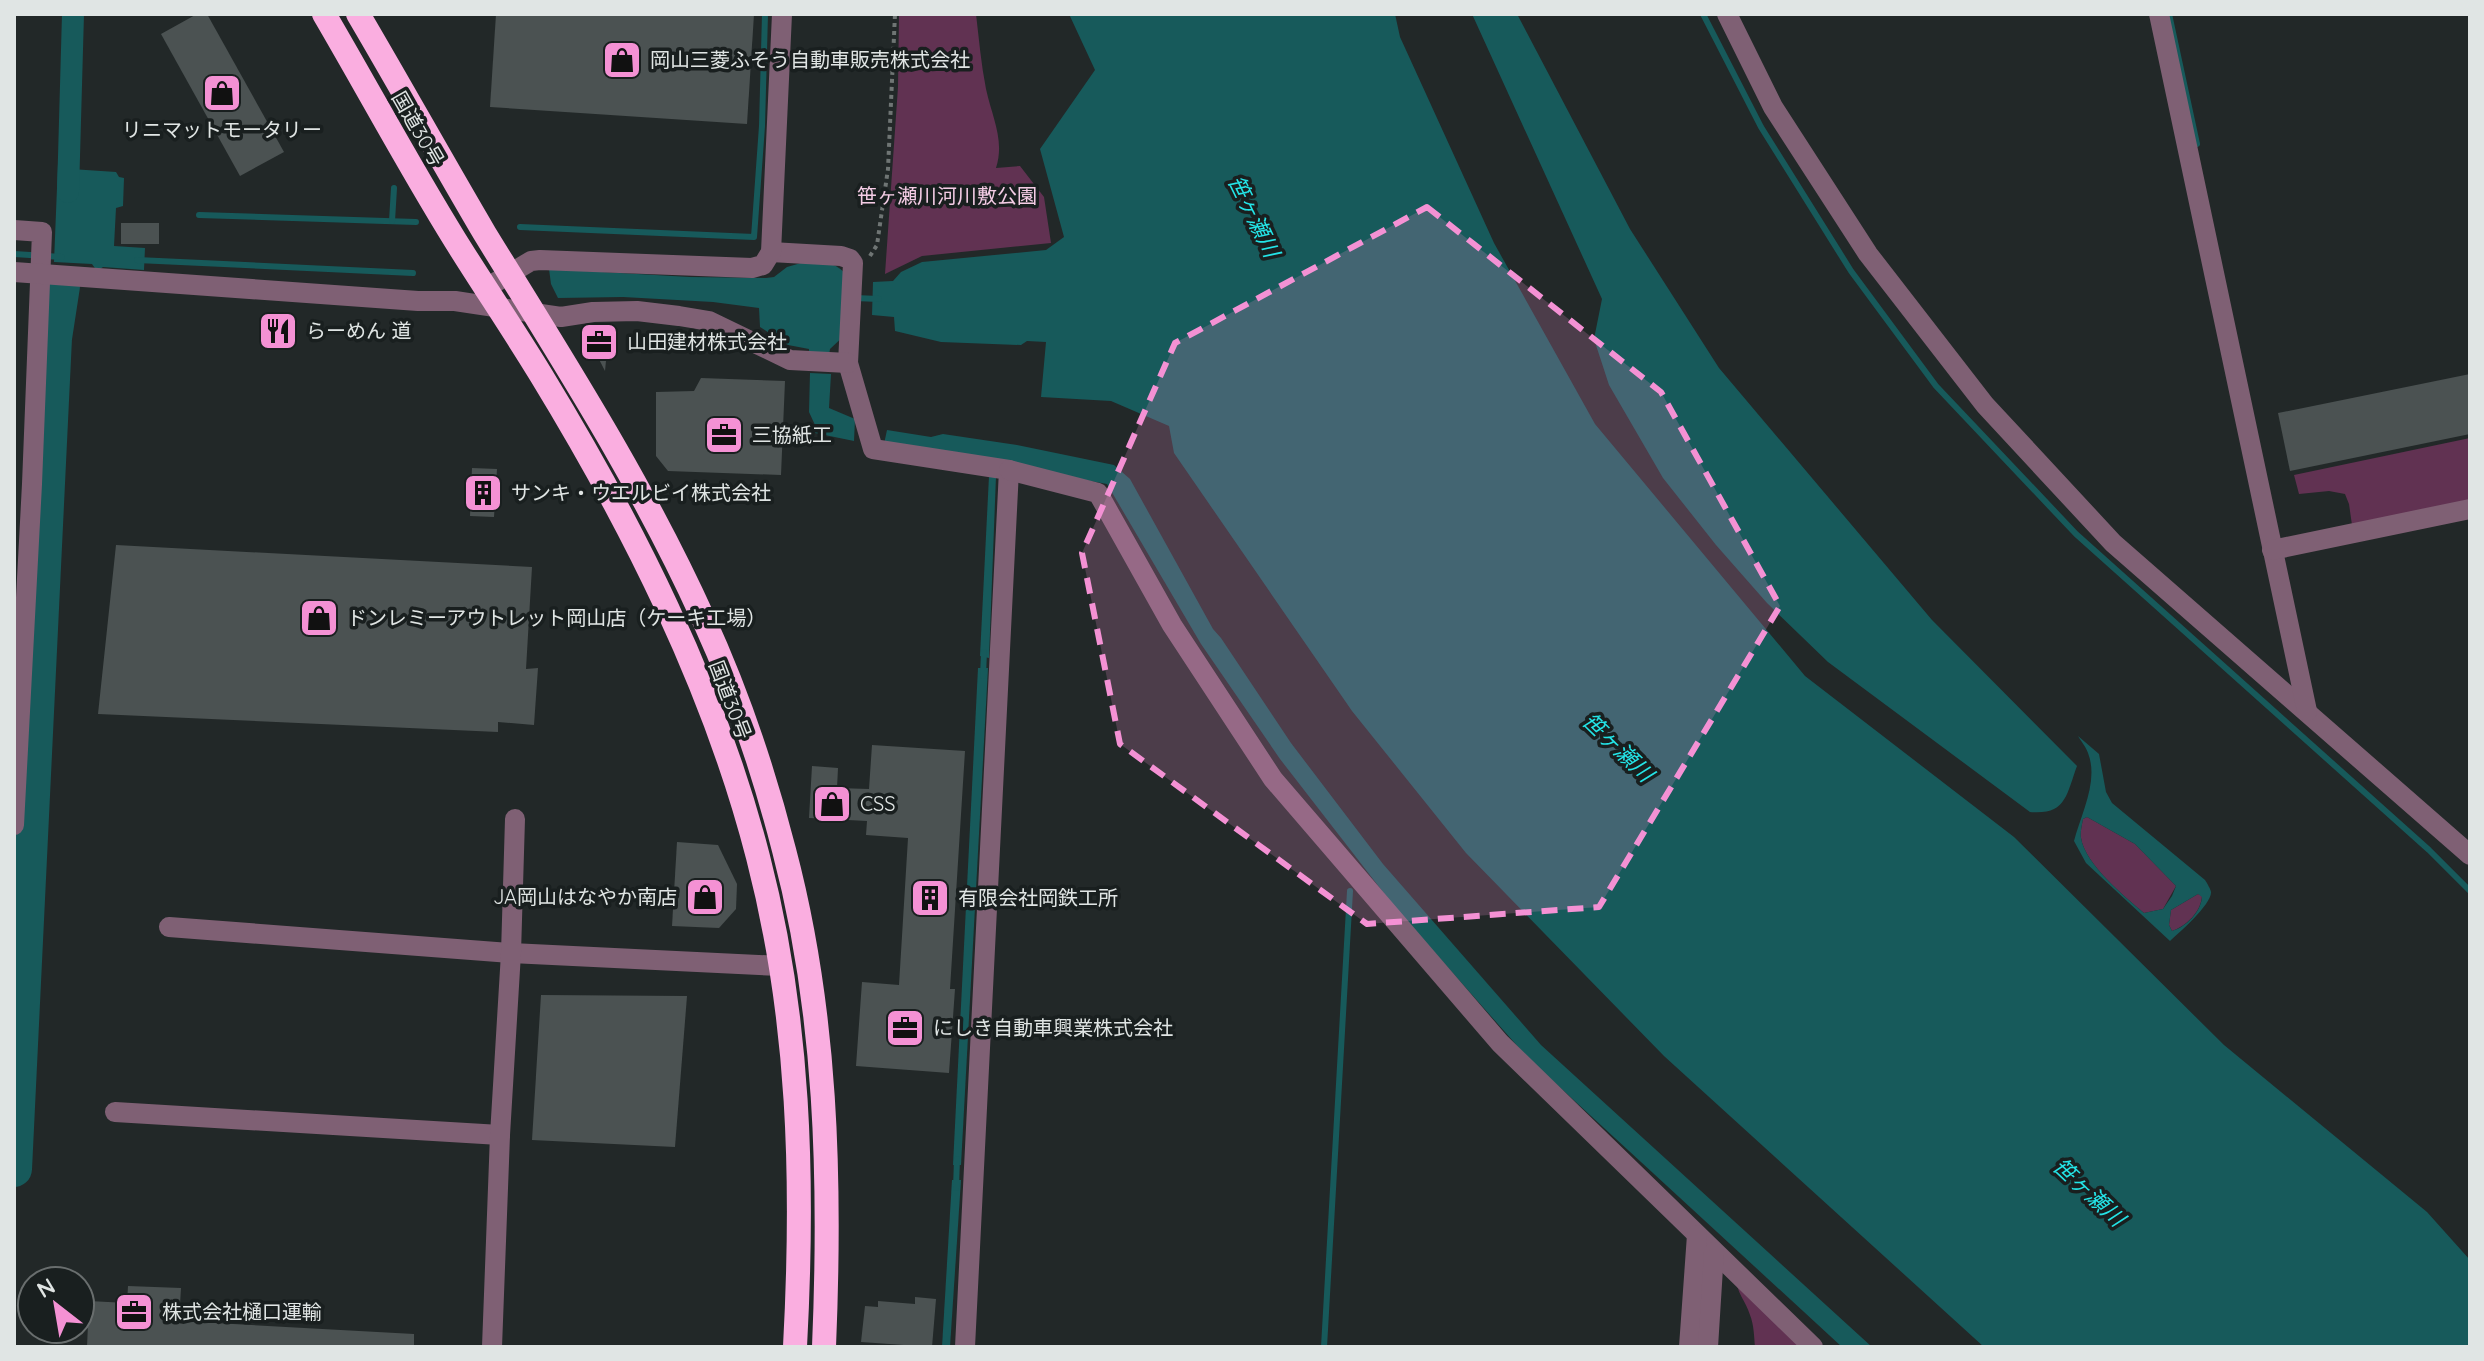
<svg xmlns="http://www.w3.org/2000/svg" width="2484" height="1361" viewBox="0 0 2484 1361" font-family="Quicksand,'Noto Sans JP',sans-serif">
<rect width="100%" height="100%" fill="#222828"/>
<!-- green -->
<g fill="#613252">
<path d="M899 14H976C979 39 981 64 986 89 992 117 1005 140 996 168L1020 166 1044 197 1051 243 922 256 885 274 898 87Z"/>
<polygon points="2470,438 2470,501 2352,525 2349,504 2345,494 2329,491 2299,494 2294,475"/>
<path d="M2087 817 2135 844 2176 886 2163 909 2144 913C2125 897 2085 864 2081 838 2080 833 2082 824 2083 819Z"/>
<path d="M2198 894 2202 896C2201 912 2186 926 2172 931L2169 925 2171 910Z"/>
<path d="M1736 1279 1806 1347H1755C1754 1336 1754 1325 1750 1315 1746 1302 1736 1291 1736 1279Z"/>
</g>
<!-- water -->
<g fill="#175a5b" fill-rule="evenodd">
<polygon points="1069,14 1395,14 1400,37 1494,243 1595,424 1805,676 2014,837 2224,1045 2427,1212 2470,1260 2470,1347 1984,1347 1664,1056 1466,853 1352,711 1174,453 1169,426 1111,401 1041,397 1046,342 1027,341 1021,345 941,342 895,331 894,317 872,315 873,282 893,281 901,272 922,262 1046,250 1064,237 1040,149 1095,70"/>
<path d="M1472 14H1517L1630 229 1719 368 1932 620 2077 766C2066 796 2066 815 2030 812L1828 662 1767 603 1716 545 1663 478 1609 385 1594 339 1602 299Z"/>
<polygon points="71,162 71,169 116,172 119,177 124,178 123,206 116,208 114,246 145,248 144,270 103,267 97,271 92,264 54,262 58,163"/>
<path d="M808 261C828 263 837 262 850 279L847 333 830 349 829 355H809V349L788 345 760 327 759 308 713 302 623 297 558 298 551 284 549 269 690 277 766 278 774 277 787 267Z"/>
<polygon points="810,373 831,374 829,408 855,419 854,441 815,433 815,425 809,412"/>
<polygon points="887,430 931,437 943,434 1017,445 1114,465 1130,479 1213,629 1221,638 1291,743 1383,864 1541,1045 1872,1347 1842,1347 1528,1058 1397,910 1280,759 1201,644 1107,484 884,444"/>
<polygon points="989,476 996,476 989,658 980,656"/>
<polygon points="978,668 988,668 961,1165 953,1165"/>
<path d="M2078 736 2099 754 2106 792 2112 803 2205 880C2207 883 2211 890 2211 892 2212 904 2179 933 2170 941L2086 863 2074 841C2081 814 2099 781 2088 753 2086 747 2081 741 2078 736ZM2087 817 2135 844 2176 886 2172 896 2163 909 2144 913C2125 897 2085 864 2081 838 2080 833 2082 824 2083 819ZM2198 894 2202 897C2201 912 2186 927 2172 931L2169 925 2171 910Z"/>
<polygon points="952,1180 961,1180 950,1347 942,1347"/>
</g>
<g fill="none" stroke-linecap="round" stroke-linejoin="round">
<!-- stream -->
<g stroke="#175a5b" stroke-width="6">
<polyline points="1703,14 1761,127 1851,271 1936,386 2076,534 2429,850 2470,891"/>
<polyline points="2169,14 2197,144"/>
<polyline points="199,215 416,222"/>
<polyline points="392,221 394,188"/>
<polyline points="520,227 754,237 762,126 765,14"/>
<polyline points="14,254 62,257"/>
<polyline points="137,260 413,273"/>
<polyline points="855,298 879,299"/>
<polyline points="58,314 75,292"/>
<polyline points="983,676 984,652"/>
<polyline points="956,1188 957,1159"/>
<polyline points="1324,1347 1350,891"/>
</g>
<!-- canal -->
<polyline stroke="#175a5b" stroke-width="22" points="68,192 73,14"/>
<!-- river -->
<polyline stroke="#175a5b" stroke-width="36" points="14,1169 54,338 62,286"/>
</g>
<!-- building -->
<g fill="#4b5252">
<polygon points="197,14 207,14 284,152 240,176 161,34"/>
<polygon points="496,14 754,14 747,124 490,107"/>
<rect x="121" y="223" width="38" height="21"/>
<polygon points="583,328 609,330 605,371"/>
<polygon points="2470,374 2470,434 2290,471 2278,413"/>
<polygon points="701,378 785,381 781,475 668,471 656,456 656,392 694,391"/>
<polygon points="472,468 497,469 494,517 470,516"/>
<polygon points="116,545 532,567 526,669 538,668 534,725 498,722 498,732 98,714"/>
<polygon points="872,745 965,751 950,989 955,989 949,1073 856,1066 862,982 899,985 908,838 866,835 867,821 809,818 812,766 838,768 837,788 869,789"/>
<polygon points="677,842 718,845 737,884 736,909 719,928 672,926"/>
<polygon points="541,995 687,996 675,1147 532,1140"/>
<polygon points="128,1286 181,1288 179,1321 414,1334 414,1347 87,1347 89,1301 127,1303"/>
<polygon points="915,1297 936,1299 932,1347 861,1342 865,1306 878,1307 878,1301 915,1304"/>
</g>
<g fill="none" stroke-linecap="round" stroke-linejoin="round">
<!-- path -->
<polyline stroke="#6f7574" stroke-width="4" stroke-dasharray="4 4" stroke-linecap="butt" points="870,256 877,245 888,169 895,14"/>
<!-- minor -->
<g stroke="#7f6074" stroke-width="20">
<polyline points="1727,14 1773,107 1868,254 1985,405 2113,543 2470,855"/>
<polyline points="2159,14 2307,711"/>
<polyline points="14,230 42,232 32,484 14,825"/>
<polyline points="771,252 841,256 850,259 853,263 848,363 873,449 1009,470 965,1347"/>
<polyline points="14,272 418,301 455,301 561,317 593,312 637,311 679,316 709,321 790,360 848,363"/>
<polyline points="486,288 531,261 540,260 752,268 763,265 771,252 782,14"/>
<polyline points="1009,470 1098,493 1172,625 1273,779 1500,1043 1813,1347"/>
<polyline points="2272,550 2470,509"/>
<polyline points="169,927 511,953 780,966"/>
<polyline points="115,1112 500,1135"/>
<polyline points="492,1347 500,1135 511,953 515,819"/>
<polyline points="1689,1347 1697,1235"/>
<polyline points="1708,1347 1714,1252"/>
</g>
<!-- highway -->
<g stroke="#faaee0" stroke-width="24">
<path d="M324 14C368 89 409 166 455 240 483 285 513 329 541 375 632 524 714 686 758 857 800 1019 804 1181 795 1347"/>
<path d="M358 14C401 87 442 161 485 234 562 359 642 483 703 618 737 692 764 772 784 850 827 1012 831 1181 824 1347"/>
</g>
</g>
<!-- marked area -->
<path fill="#f491d4" fill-opacity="0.2" stroke="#f491d4" stroke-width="6" stroke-dasharray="16 10" stroke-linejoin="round" d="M1427 207 1661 392 1780 606 1599 907 1367 924 1120 744 1082 553 1175 343Z"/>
<!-- icons -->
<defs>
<g id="shop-square" transform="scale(2)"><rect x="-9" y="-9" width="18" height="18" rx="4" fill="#f491d4" stroke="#191f1f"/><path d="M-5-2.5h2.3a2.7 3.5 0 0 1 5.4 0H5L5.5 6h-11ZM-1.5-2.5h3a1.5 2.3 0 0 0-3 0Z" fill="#111"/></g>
<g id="restaurant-square" transform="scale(2)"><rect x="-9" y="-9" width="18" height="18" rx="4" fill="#f491d4" stroke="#191f1f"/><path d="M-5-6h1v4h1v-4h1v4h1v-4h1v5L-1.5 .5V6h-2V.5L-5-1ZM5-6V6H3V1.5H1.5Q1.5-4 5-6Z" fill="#111"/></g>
<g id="office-square" transform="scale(2)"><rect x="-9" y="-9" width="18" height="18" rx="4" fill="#f491d4" stroke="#191f1f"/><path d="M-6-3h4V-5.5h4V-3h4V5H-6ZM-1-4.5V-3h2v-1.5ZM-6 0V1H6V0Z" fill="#111"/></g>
<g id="building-square" transform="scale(2)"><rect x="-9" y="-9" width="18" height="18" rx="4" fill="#f491d4" stroke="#191f1f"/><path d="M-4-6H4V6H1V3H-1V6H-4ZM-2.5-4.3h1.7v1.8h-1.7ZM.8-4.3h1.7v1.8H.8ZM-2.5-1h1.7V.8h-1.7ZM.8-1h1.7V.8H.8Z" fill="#111"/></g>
</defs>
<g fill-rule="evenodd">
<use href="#shop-square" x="622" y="60"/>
<use href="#shop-square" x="222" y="93"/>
<use href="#restaurant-square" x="278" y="331"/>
<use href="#office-square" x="599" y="342"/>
<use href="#office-square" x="724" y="435"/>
<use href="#building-square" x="483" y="493"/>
<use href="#shop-square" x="319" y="618"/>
<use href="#shop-square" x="832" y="804"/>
<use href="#shop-square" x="705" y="897"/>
<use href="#building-square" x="930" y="898"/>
<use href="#office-square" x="905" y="1028"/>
<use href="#office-square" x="134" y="1312"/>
</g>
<g text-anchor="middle" stroke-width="7" stroke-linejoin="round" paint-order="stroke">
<!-- poi labels -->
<g font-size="20" fill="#e0e5e4" stroke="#191f1f" text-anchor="start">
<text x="650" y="67">岡山三菱ふそう自動車販売株式会社</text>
<text x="222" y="137" text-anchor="middle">リニマットモータリー</text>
<text x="306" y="338">らーめん 道</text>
<text x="627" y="349">山田建材株式会社</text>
<text x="752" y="442">三協紙工</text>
<text x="511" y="500">サンキ・ウエルビイ株式会社</text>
<text x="347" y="625">ドンレミーアウトレット岡山店（ケーキ工場）</text>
<text x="860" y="811">CSS</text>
<text x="677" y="904" text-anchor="end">JA岡山はなやか南店</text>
<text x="958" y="905">有限会社岡鉄工所</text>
<text x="933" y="1035">にしき自動車興業株式会社</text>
<text x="162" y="1319">株式会社樋口運輸</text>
</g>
<!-- street labels -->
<g font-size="20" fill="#e0e5e4" stroke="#191f1f">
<text transform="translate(418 129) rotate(60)" y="7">国道30号</text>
<text transform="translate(730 700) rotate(69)" y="7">国道30号</text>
</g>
<!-- park labels -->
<g font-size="20" fill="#f4cce5" stroke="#191f1f">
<text x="947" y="203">笹ヶ瀬川河川敷公園</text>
</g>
<!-- water labels -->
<g font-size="22" font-style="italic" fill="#24e4e7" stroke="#191f1f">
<text transform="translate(1254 216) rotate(64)" y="8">笹ヶ瀬川</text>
<text transform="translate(1618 747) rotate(44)" y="8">笹ヶ瀬川</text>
<text transform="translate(2089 1192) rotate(43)" y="8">笹ヶ瀬川</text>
</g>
</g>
<!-- border -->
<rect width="2484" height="1361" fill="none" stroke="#e0e5e4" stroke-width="32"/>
<!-- north arrow -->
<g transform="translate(56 1305) rotate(329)"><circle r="38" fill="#191f1f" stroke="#696e6e" stroke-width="2"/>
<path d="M0-6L14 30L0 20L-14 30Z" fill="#f491d4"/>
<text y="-12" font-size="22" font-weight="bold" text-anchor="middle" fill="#e0e5e4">N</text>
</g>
</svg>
